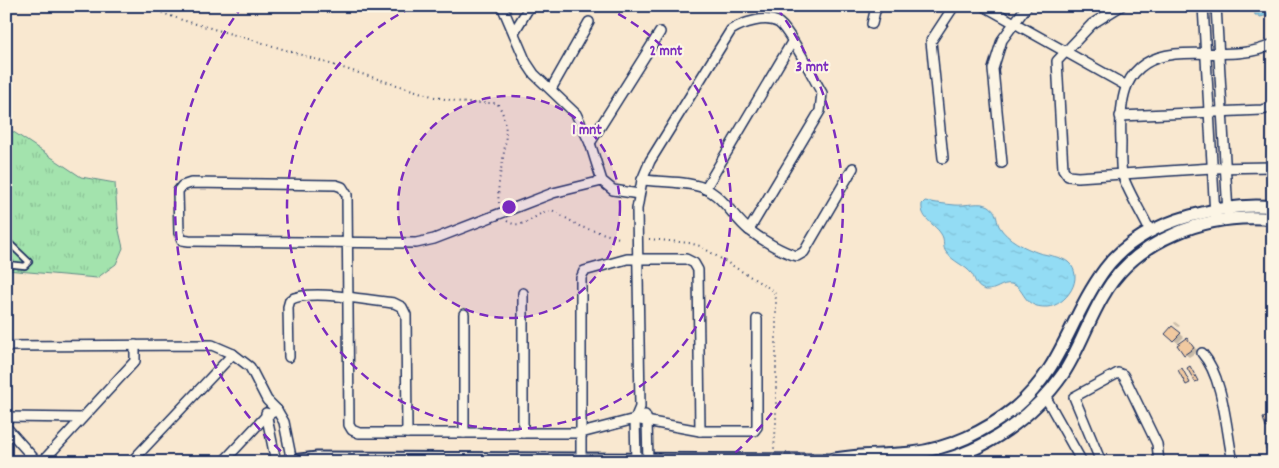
<svg xmlns="http://www.w3.org/2000/svg" width="1279" height="468" viewBox="0 0 1279 468" font-family="Dekko,sans-serif">
<defs>
<pattern id="grass-tufts" width="24" height="20" patternUnits="userSpaceOnUse" patternTransform="scale(1.25)"><rect width="24" height="20" fill="#a3e3ad"/><path d="M3 7l-1-3M5 7V3M7 7l1-3M15 17l-1-3M17 17v-4M19 17l1-3" fill="none" stroke="#8cc397"/></pattern>
<pattern id="water-ripples" width="26" height="14" patternUnits="userSpaceOnUse" patternTransform="scale(1.25)"><rect width="26" height="14" fill="#93dcf4"/><path d="M2 4q2-2 4 0t4 0M15 11q2-2 4 0t4 0" fill="none" stroke="#7ebdd4"/></pattern>
</defs>
<rect width="100%" height="100%" fill="#f9e8d0"/>
<filter id="ink" filterUnits="userSpaceOnUse"><feTurbulence type="fractalNoise" baseFrequency=".02" numOctaves="2"/><feDisplacementMap in="SourceGraphic" scale="10" xChannelSelector="R" yChannelSelector="G"/><feConvolveMatrix kernelMatrix="1 2 1 2 8 2 1 2 1" color-interpolation-filters="sRGB"/></filter>
<g filter="url(#ink)">
<!-- grass -->
<polygon fill="url(#grass-tufts)" stroke="#5f8986" points="6,127 81,177 115,183 118,226 123,248 116,264 97,278 6,270"/>
<!-- water -->
<g fill="url(#water-ripples)" stroke="#6397b8">
<polygon points="1254,6 1273,6 1273,14 1260,17 1259,15 1255,15"/>
<path d="M925 201C935 203 945 204 955 205 966 206 980 201 989 206 997 211 996 219 999 226 1007 240 1025 248 1039 253 1047 255 1062 257 1068 262 1086 277 1066 306 1047 307 1021 308 1026 287 1011 284 1002 282 996 291 986 290 976 288 976 281 972 274 965 265 953 262 946 252 943 248 944 243 943 238 938 224 920 221 922 204Z"/>
</g>
<!-- shadow -->
<g fill="#0003">
<polygon points="1273,321 1273,331 1270,322"/>
<polygon points="1175,322 1180,326 1178,327 1174,323"/>
<polygon points="1172,327 1184,337 1178,343 1174,340"/>
<polygon points="1187,340 1198,351 1189,357 1185,354"/>
</g>
<!-- building -->
<g fill="#f1c9a0" stroke="#1b2f5e">
<polygon points="1172,326 1181,333 1173,341 1165,334"/>
<polygon points="1187,338 1194,348 1184,355 1177,345"/>
<polygon points="1190,366 1198,381 1195,382 1187,368"/>
<polygon points="1182,368 1190,383 1186,385 1178,370"/>
<polygon points="1272,415 1273,426 1266,428 1263,418"/>
<polygon points="1273,443 1273,455 1269,457 1265,446"/>
</g>
<g fill="none" stroke-linecap="round" stroke-linejoin="round">
<!-- service casing -->
<g stroke="#1b2f5e" stroke-width="8">
<polyline id="service" points="6,240 29,262 25,266 6,264"/>
</g>
<!-- minor casing -->
<g stroke="#1b2f5e" stroke-width="12">
<g id="minor">
<polyline points="502,6 526,62 534,74 576,114 590,143 602,181 613,190 639,194"/>
<polyline points="984,6 1125,85"/>
<polyline points="1121,6 1092,24 1057,61 1063,169 1068,176 1078,177 1212,168 1273,167"/>
<polyline points="1203,6 1215,215"/>
<polyline points="1216,6 1228,213"/>
<polyline points="872,24 875,11 879,6"/>
<polyline points="514,32 530,6"/>
<polyline points="551,89 589,22"/>
<polyline points="1120,116 1262,110 1273,107"/>
<polyline points="590,143 660,32"/>
<polyline points="943,158 931,41 954,6"/>
<polyline points="1002,163 993,69 1002,40 1027,6"/>
<path d="M642 180C662 182 686 181 704 188 723 196 734 218 749 230 762 240 782 252 797 256L804 252 853 168"/>
<polyline points="602,181 553,193 434,239 416,243 189,241 182,240 179,233 178,191 182,186 191,183 336,185 342,187 347,195 349,425 352,430 359,433 581,433 635,419 700,431 754,431 757,427 757,319"/>
<polyline points="705,189 792,42"/>
<path d="M1150 231C1143 215 1126 189 1122 173 1120 164 1121 152 1121 142 1119 100 1122 60 1175 54 1206 51 1245 59 1273 44"/>
<polyline points="523,293 523,433"/>
<polyline points="6,346 212,345 233,354 250,367 267,400 277,410 284,422 292,462"/>
<path d="M1202 353C1224 378 1226 430 1233 462"/>
<path d="M289 357 288 307 290 300C309 288 370 301 394 303L402 307 406 315 407 433"/>
<polyline points="1045,396 1082,462"/>
<polyline points="266,413 276,462"/>
<polyline points="645,415 647,420 648,462"/>
<polyline points="6,417 82,418"/>
<polyline points="6,427 37,462"/>
<polyline points="464,433 464,314"/>
<polyline points="581,459 581,278 584,271 627,259 686,259 694,263 698,270 700,431"/>
<polyline points="42,462 135,361 135,345"/>
<polyline points="131,462 233,354"/>
<polyline points="223,462 266,416 277,410"/>
<path d="M636 462 635 419 640 407 637 209 642 180 650 161 731 30C742 23 766 15 779 23 791 32 813 78 822 93L820 111 749 230"/>
<polyline points="1101,462 1074,397 1118,373 1123,375 1127,382 1157,444 1159,462"/>
</g>
</g>
<!-- tertiary casing -->
<g stroke="#1b2f5e" stroke-width="15">
<g id="tertiary">
<path d="M284 462 317 458 829 460C857 454 884 456 912 453 949 449 986 431 1015 408 1063 368 1070 316 1105 269 1126 241 1158 225 1190 216 1216 209 1246 204 1273 207"/>
<path d="M934 462C985 452 1034 416 1063 374 1079 350 1088 321 1103 296 1135 239 1208 212 1273 219"/>
</g>
</g>
<!-- path -->
<g stroke="#1b2f5e" stroke-width="2" stroke-dasharray="1 4" stroke-linecap="butt">
<path d="M143 6 182 20 270 45 435 97 466 103H497C518 132 494 172 499 203"/>
<path d="M507 221C524 232 535 212 552 210L581 227 619 238"/>
<polyline points="649,239 689,243 700,246 774,291 776,299 776,423 774,449"/>
</g>
<!-- service -->
<use href="#service" stroke="#fcf5e5" stroke-width="4.5"/>
<!-- minor -->
<use href="#minor" stroke="#fcf5e5" stroke-width="9"/>
<!-- tertiary -->
<use href="#tertiary" stroke="#fcf5e5" stroke-width="11"/>
</g>
</g>
<!-- distance rings -->
<circle cx="509" cy="207" r="111" fill="#7b2cbf" fill-opacity=".12"/>
<g fill="none" stroke="#7b2cbf" stroke-width="2.5" stroke-dasharray="9 6">
<circle cx="509" cy="207" r="111"/>
<path d="M605 7A222 222 0 1 1 413 7"/>
<path d="M292 461A334 334 0 0 1 241 8M777 8A334 334 0 0 1 726 461"/>
</g>
<circle cx="509" cy="207" r="8" fill="#7b2cbf" stroke="#fcf5e5" stroke-width="2.5"/>
<g font-size="15" text-anchor="middle" font-weight="bold" fill="#7b2cbf" stroke="#fcf5e5" stroke-width="4.5" stroke-linejoin="round" paint-order="stroke">
<text x="666" y="55">2 mnt</text>
<text x="812" y="71">3 mnt</text>
<text x="587" y="134">1 mnt</text>
</g>
<!-- margin -->
<rect width="1279" height="468" fill="none" stroke="#fcf5e5" stroke-width="25"/>
<rect x="12" y="12" width="1254" height="443" fill="none" stroke="#1b2f5e" stroke-width="2" filter="url(#ink)"/>
</svg>
